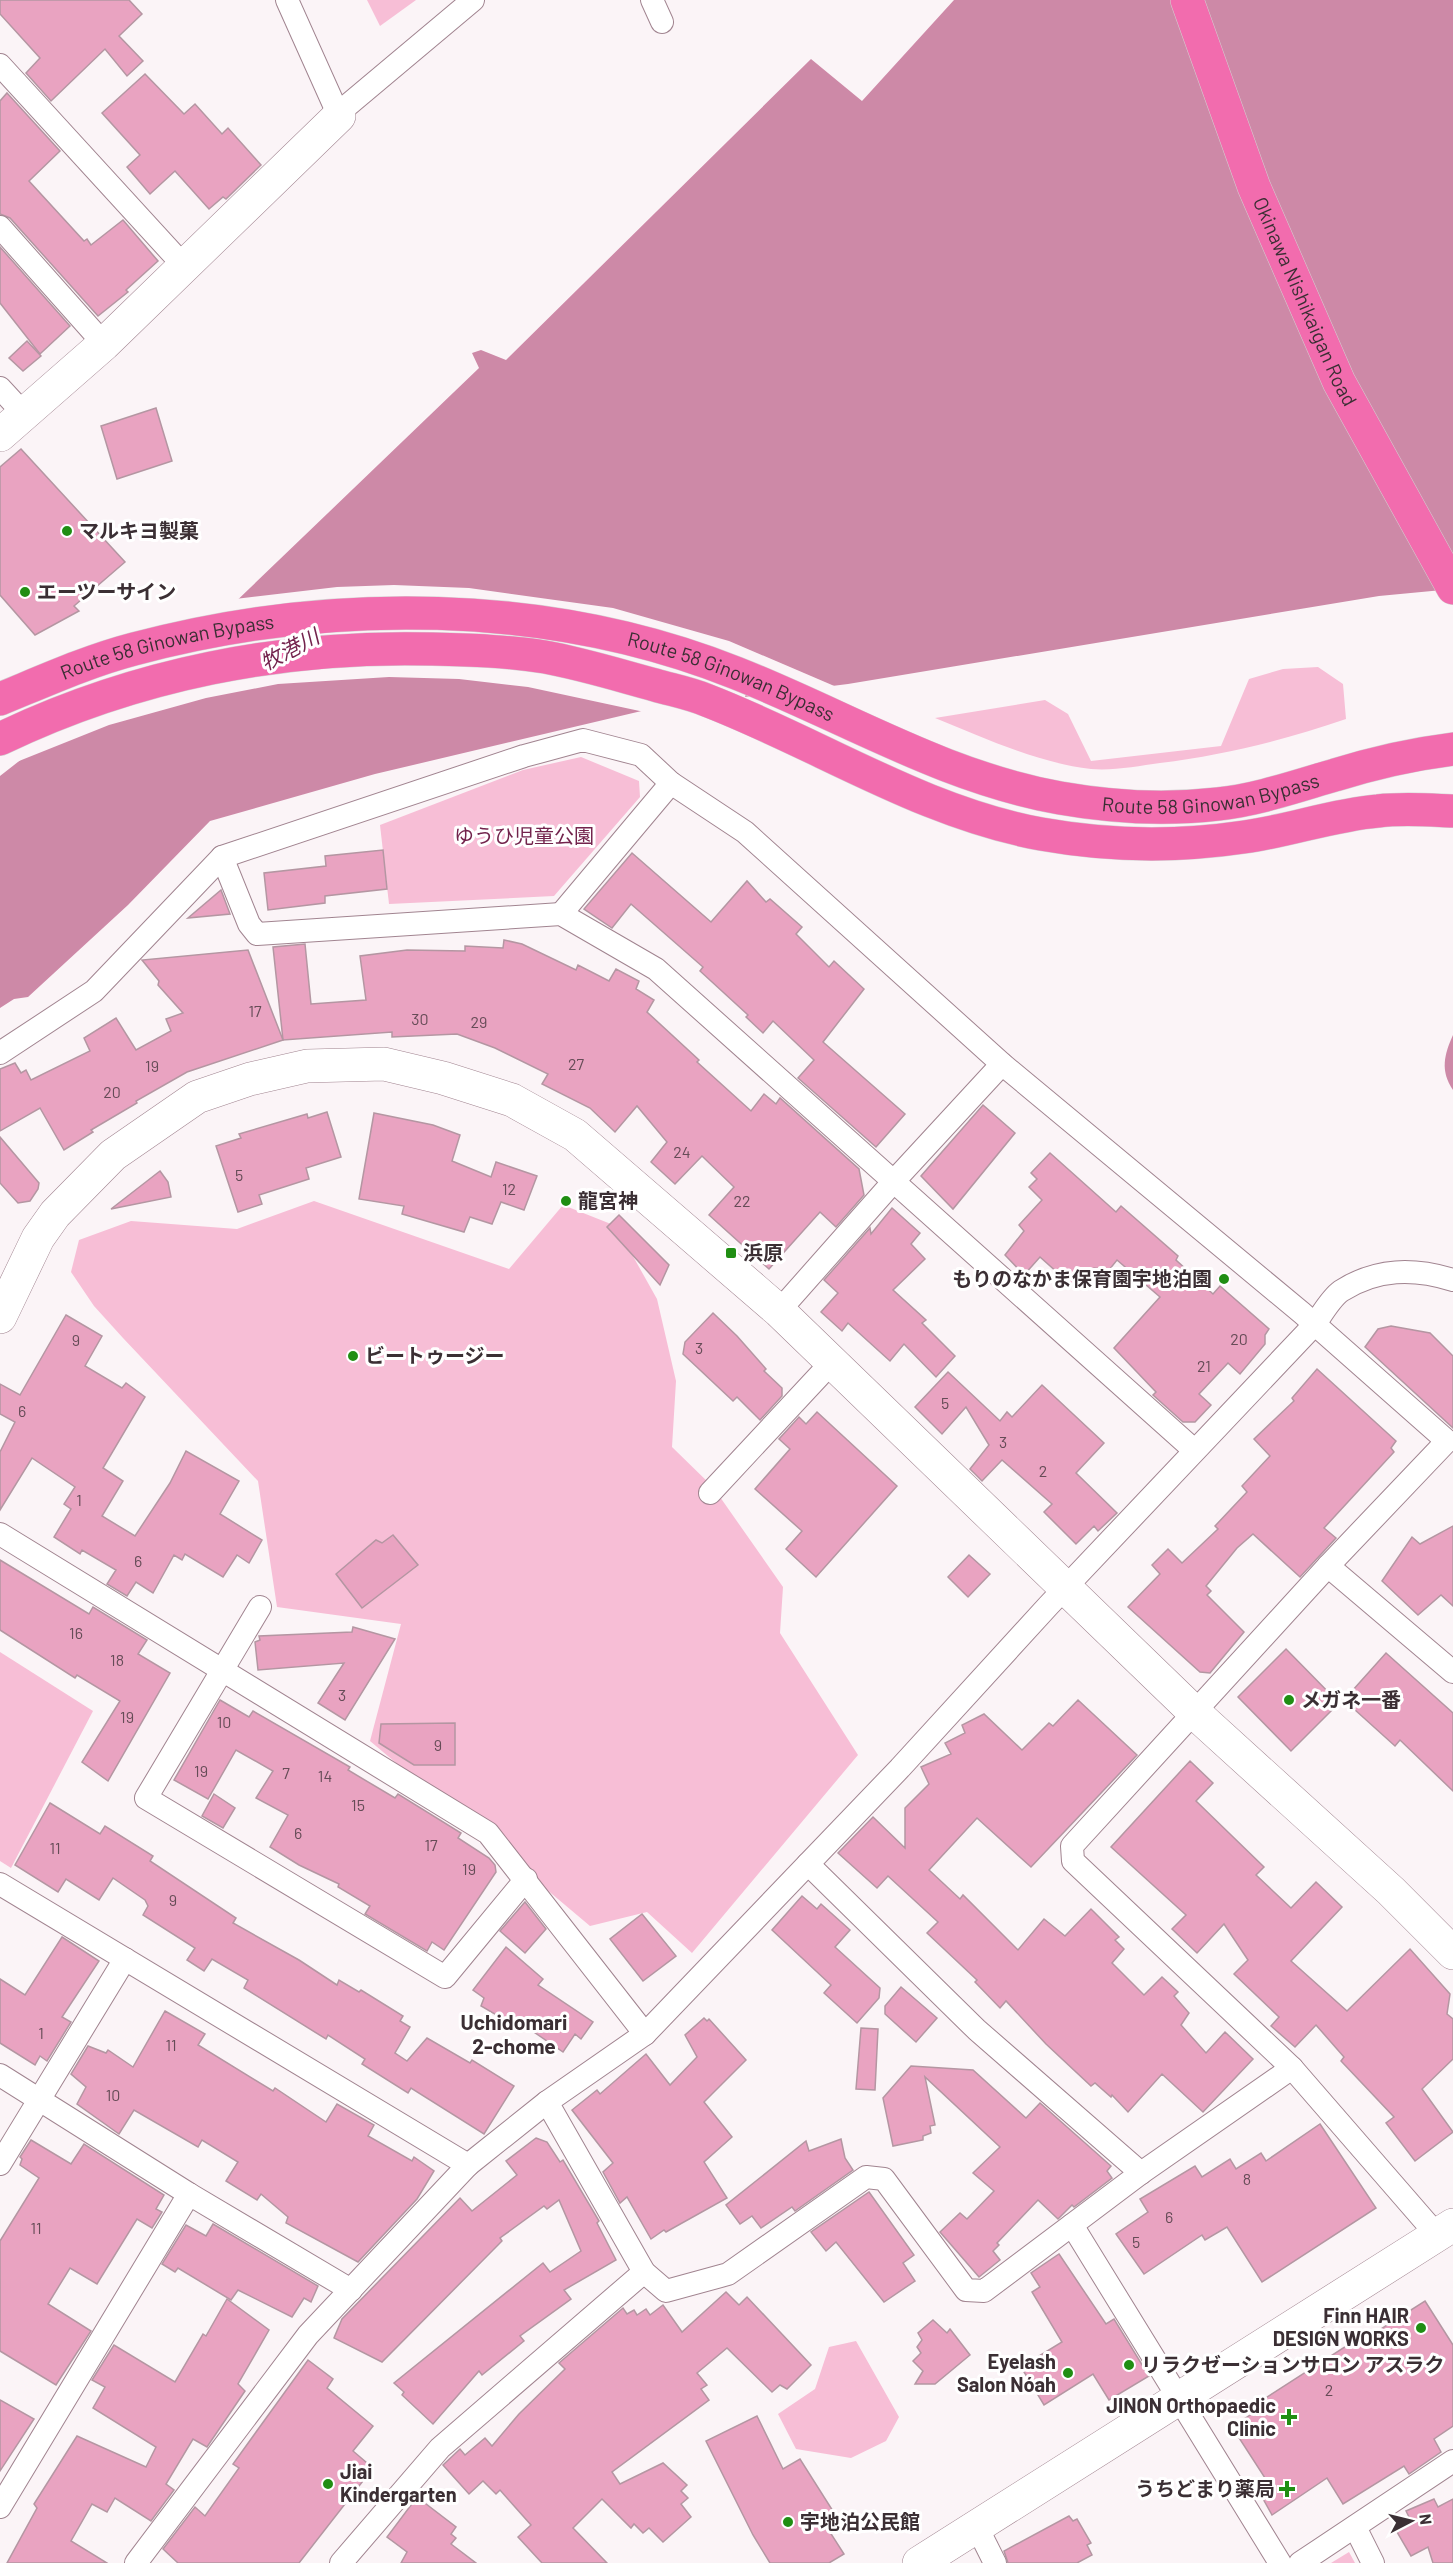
<svg xmlns="http://www.w3.org/2000/svg" width="1453" height="2563" viewBox="0 0 1453 2563" font-family="Barlow,'Noto Sans JP',sans-serif">
<rect width="100%" height="100%" fill="#fbf4f7"/>
<!-- green -->
<g fill="#f7bed6">
<polygon points="367,0 416,0 380,26"/>
<path d="M1318 667 1343 684 1346 719C1285 740 1224 755 1160 763 1138 766 1113 771 1091 769 1038 763 984 738 935 718L1045 700 1068 714 1091 761 1221 746 1249 679 1283 669Z"/>
<polygon points="581,757 639,781 640,797 554,896 389,904 380,825 523,770"/>
<polygon points="314,1201 509,1269 563,1205 616,1226 657,1299 676,1381 672,1447 713,1487 783,1587 780,1633 858,1755 692,1953 647,1912 590,1926 370,1741 401,1624 277,1607 258,1481 123,1338 94,1306 71,1272 79,1240 131,1221 237,1229"/>
<polygon points="0,1652 93,1711 11,1868 0,1861"/>
<polygon points="856,2341 899,2417 886,2441 851,2458 796,2449 778,2414 815,2389 829,2347"/>
<polygon points="1349,2552 1355,2563 1331,2563"/>
</g>
<!-- water -->
<g fill="#cd89a7">
<polygon points="954,0 1453,0 1453,589 1379,596 848,684 650,709 375,774 210,821 128,905 28,997 14,999 0,1008 0,776 202,618 227,610 479,368 472,353 481,350 506,360 811,59 862,101"/>
<path d="M1453 1035V1090C1440 1071 1444 1055 1453 1035Z"/>
</g>
<!-- pier -->
<polygon fill="#fbf4f7" points="394,585 469,588 613,608 729,641 839,688 756,699 746,694 744,700 649,713 528,687 459,679 389,677 278,684 206,698 109,725 9,765 200,616 226,607 235,599 337,587"/>
<!-- building -->
<g fill="#e9a3c1" stroke="#b496a2" stroke-width="1.5">
<polygon points="0,0 129,0 142,14 119,36 143,61 127,76 105,49 51,101 26,73 40,58 0,14"/>
<polygon points="145,74 184,114 195,104 222,134 228,128 261,165 226,199 223,197 209,209 175,171 150,194 127,167 140,155 102,113"/>
<polygon points="7,93 60,151 29,181 84,241 87,239 91,245 123,220 158,261 126,290 128,292 98,316 10,218 0,214 0,101"/>
<polygon points="0,247 70,326 40,354 0,303"/>
<polygon points="27,341 41,356 23,371 9,358"/>
<polygon points="156,408 172,461 117,479 101,426"/>
<polygon points="21,449 125,562 74,606 79,611 35,635 0,595 0,467"/>
<polygon points="383,850 387,889 325,896 325,903 268,910 264,873 326,866 325,856"/>
<polygon points="632,853 711,922 747,881 766,902 770,899 802,927 796,934 829,967 834,961 864,989 823,1042 905,1114 876,1147 798,1078 814,1060 773,1021 763,1033 746,1017 748,1015 700,971 703,967 631,904 612,928 584,909"/>
<polygon points="221,890 230,914 188,918"/>
<polygon points="504,940 522,944 576,970 578,965 609,981 616,969 639,981 636,989 654,1000 647,1012 699,1060 697,1062 751,1111 764,1094 776,1104 780,1098 859,1169 864,1195 836,1227 820,1212 769,1269 709,1215 734,1187 702,1156 675,1184 651,1162 667,1142 637,1106 615,1132 590,1108 542,1084 548,1074 495,1048 457,1034 392,1037 392,1032 283,1040 273,947 305,944 311,1004 366,1000 360,956 407,950 465,951 465,946 503,948"/>
<polygon points="248,950 283,1040 187,1072 136,1101 137,1103 91,1130 93,1132 64,1150 40,1108 0,1131 0,1069 15,1063 21,1073 26,1070 31,1080 90,1051 84,1038 116,1018 136,1050 171,1031 166,1019 183,1013 158,985 159,981 142,960"/>
<polygon points="983,1105 1015,1133 953,1209 921,1176"/>
<polygon points="327,1112 341,1157 306,1168 309,1179 259,1195 262,1204 238,1212 216,1146 241,1138 239,1134 307,1114 308,1118"/>
<polygon points="374,1113 433,1125 460,1135 452,1161 491,1177 496,1162 537,1176 524,1210 501,1202 492,1224 470,1217 464,1232 402,1214 404,1206 359,1199"/>
<polygon points="0,1137 39,1183 38,1189 30,1201 18,1203 0,1183"/>
<polygon points="1050,1153 1116,1212 1121,1206 1178,1256 1176,1260 1213,1294 1220,1286 1269,1329 1265,1335 1265,1344 1240,1374 1228,1363 1199,1394 1211,1405 1195,1422 1183,1422 1153,1395 1156,1392 1114,1348 1160,1297 1117,1260 1109,1270 1094,1268 1077,1290 1040,1257 1024,1275 1005,1255 1024,1231 1019,1225 1042,1200 1029,1187 1037,1179 1031,1173"/>
<polygon points="160,1171 168,1182 171,1197 111,1209"/>
<polygon points="892,1208 920,1233 911,1244 925,1259 893,1290 926,1320 922,1323 955,1356 936,1377 904,1344 890,1361 848,1323 842,1331 821,1312 838,1293 824,1280 870,1228 871,1234"/>
<polygon points="619,1215 669,1265 660,1285 607,1227"/>
<polygon points="713,1313 737,1336 766,1369 764,1371 782,1388 782,1396 760,1420 737,1397 733,1401 683,1354 685,1342"/>
<polygon points="66,1315 102,1336 85,1366 122,1388 126,1383 145,1397 103,1468 123,1481 102,1516 135,1536 170,1483 186,1451 239,1481 220,1514 262,1540 249,1563 237,1555 223,1577 185,1554 182,1560 174,1555 153,1593 136,1582 127,1596 107,1584 116,1570 82,1550 80,1554 54,1537 71,1509 64,1504 75,1487 32,1458 0,1510 0,1452 15,1422 0,1414 0,1384 20,1395"/>
<polygon points="1391,1326 1430,1333 1453,1356 1453,1428 1365,1347 1378,1329"/>
<polygon points="1317,1369 1396,1441 1391,1448 1394,1452 1324,1528 1336,1538 1300,1577 1253,1534 1237,1548 1206,1586 1211,1591 1207,1595 1244,1632 1210,1673 1200,1672 1128,1607 1160,1574 1152,1565 1168,1549 1182,1563 1218,1529 1215,1526 1247,1492 1242,1486 1270,1456 1254,1439 1294,1401 1292,1398"/>
<polygon points="948,1372 1000,1421 1007,1412 1012,1417 1042,1385 1104,1443 1076,1473 1117,1513 1098,1531 1094,1526 1076,1544 1044,1512 1052,1504 1002,1460 982,1481 970,1469 989,1445 966,1407 942,1434 915,1407"/>
<polygon points="817,1412 897,1486 816,1577 786,1549 802,1531 755,1489 790,1449 779,1439 799,1417 806,1424"/>
<polygon points="1453,1526 1453,1606 1441,1595 1418,1615 1382,1581 1412,1537 1420,1544"/>
<polygon points="393,1535 418,1565 362,1608 336,1574 376,1540 382,1543"/>
<polygon points="969,1555 990,1574 968,1597 948,1577"/>
<polygon points="0,1560 89,1614 93,1607 147,1640 138,1654 170,1673 108,1781 82,1762 120,1701 77,1675 75,1678 0,1630"/>
<polygon points="353,1627 395,1639 345,1720 318,1703 344,1663 258,1670 255,1642 260,1640 259,1636 352,1632"/>
<polygon points="1286,1649 1339,1703 1291,1751 1238,1697"/>
<polygon points="1386,1653 1453,1713 1453,1791 1400,1740 1395,1746 1344,1700"/>
<polygon points="220,1700 249,1717 253,1711 350,1767 348,1770 395,1798 398,1794 461,1833 458,1838 489,1858 495,1865 496,1872 444,1950 432,1942 427,1951 365,1914 370,1906 338,1887 339,1884 299,1865 270,1847 288,1815 256,1798 273,1771 236,1750 208,1799 174,1780"/>
<polygon points="1078,1700 1137,1755 1031,1867 977,1818 929,1870 960,1899 963,1895 1018,1950 1044,1919 1065,1936 1091,1909 1119,1937 1115,1940 1124,1949 1112,1963 1144,1995 1162,1977 1178,1992 1174,1996 1189,2013 1181,2025 1206,2053 1225,2032 1253,2059 1203,2112 1162,2074 1128,2112 1112,2095 1111,2097 1095,2083 1091,2086 1046,2044 1006,2001 1000,2008 975,1982 977,1980 927,1933 938,1922 888,1876 877,1888 838,1853 873,1817 905,1848 905,1808 929,1784 921,1767 951,1754 945,1743 965,1733 962,1725 984,1714 1022,1750 1049,1723 1053,1726"/>
<polygon points="455,1723 455,1765 414,1765 379,1743 381,1724"/>
<polygon points="1190,1761 1213,1783 1196,1801 1264,1867 1256,1875 1291,1908 1316,1882 1342,1907 1291,1961 1347,2011 1410,1949 1450,1994 1447,2014 1453,2019 1453,2059 1422,2089 1453,2132 1415,2161 1386,2123 1394,2117 1341,2061 1344,2057 1316,2025 1295,2047 1271,2026 1279,2017 1234,1974 1248,1960 1224,1924 1197,1953 1172,1929 1186,1915 1111,1847"/>
<polygon points="214,1794 235,1808 223,1828 202,1816"/>
<polygon points="50,1803 100,1834 105,1826 153,1856 150,1861 236,1918 233,1923 299,1960 337,1985 339,1980 359,1992 361,1990 403,2016 400,2021 410,2027 395,2053 407,2061 427,2038 470,2063 472,2060 514,2086 484,2134 411,2088 408,2093 362,2064 365,2059 328,2035 326,2039 244,1988 248,1980 212,1959 204,1971 187,1960 195,1948 143,1915 148,1906 145,1900 113,1878 99,1900 66,1879 58,1892 15,1865"/>
<polygon points="802,1896 817,1909 821,1904 850,1930 835,1947 880,1988 879,1998 857,2023 824,1993 831,1985 772,1930"/>
<polygon points="525,1902 546,1929 525,1953 500,1931"/>
<polygon points="642,1914 676,1956 643,1981 610,1939"/>
<polygon points="62,1937 99,1961 62,2017 71,2022 47,2061 40,2056 35,2065 0,2043 0,1979 25,1995"/>
<polygon points="506,1947 543,1979 538,1985 593,2022 581,2039 575,2034 563,2052 509,2015 505,2020 481,2006 484,1998 473,1990"/>
<polygon points="901,1987 937,2018 916,2042 885,2014 885,2006"/>
<polygon points="165,2011 205,2034 198,2045 273,2091 275,2088 326,2122 337,2104 374,2125 368,2136 412,2161 414,2157 434,2171 417,2199 358,2262 286,2223 288,2217 261,2194 257,2200 226,2181 238,2162 202,2140 198,2147 134,2110 119,2134 77,2104 86,2087 71,2074 88,2046 106,2053 108,2050 133,2067"/>
<polygon points="704,2018 707,2021 709,2019 746,2060 704,2102 732,2137 704,2162 727,2198 666,2232 664,2230 651,2239 627,2197 620,2203 603,2172 613,2163 572,2110 597,2090 600,2094 646,2054 670,2085 697,2057 685,2035"/>
<polygon points="861,2028 878,2029 875,2090 856,2089"/>
<polygon points="911,2066 973,2070 1026,2118 1040,2103 1111,2166 1107,2171 1112,2178 1074,2207 1072,2205 1058,2219 1038,2200 997,2243 999,2245 993,2251 1000,2260 979,2277 940,2232 960,2213 967,2219 994,2191 973,2173 1000,2147 925,2077 935,2125 930,2126 931,2133 923,2136 923,2140 893,2146 883,2098"/>
<polygon points="1320,2124 1376,2208 1262,2282 1227,2227 1205,2240 1202,2235 1144,2274 1116,2234 1148,2212 1140,2199 1195,2166 1202,2177 1230,2159 1236,2169 1261,2153 1266,2161"/>
<polygon points="536,2138 547,2142 560,2162 563,2160 599,2221 597,2223 616,2260 564,2290 571,2299 520,2336 524,2341 482,2375 479,2371 433,2424 402,2395 404,2392 394,2383 543,2263 550,2272 581,2251 559,2200 547,2209 544,2206 500,2238 502,2241 382,2362 334,2338 342,2319 460,2198 472,2211 517,2175 506,2161"/>
<polygon points="841,2139 845,2158 853,2170 795,2211 792,2207 761,2228 752,2216 740,2224 726,2205 806,2141 809,2151"/>
<polygon points="31,2140 71,2164 84,2144 164,2195 156,2209 162,2212 152,2228 137,2219 97,2284 70,2268 48,2304 91,2331 56,2385 0,2351 0,2241 39,2178 20,2165 22,2159 20,2157"/>
<polygon points="869,2192 914,2255 903,2263 915,2281 884,2302 836,2242 826,2251 811,2232"/>
<polygon points="213,2224 318,2286 311,2302 304,2298 292,2317 238,2290 231,2300 178,2268 175,2272 162,2264 186,2225 206,2236"/>
<polygon points="1059,2254 1106,2324 1114,2319 1149,2376 1109,2400 1093,2374 1044,2405 1021,2367 1062,2342 1032,2292 1040,2287 1031,2273"/>
<polygon points="726,2292 739,2305 747,2297 811,2365 787,2389 780,2385 772,2392 727,2348 697,2373 707,2385 701,2389 709,2400 612,2472 620,2484 663,2463 687,2485 681,2491 688,2498 681,2504 691,2517 663,2542 649,2528 643,2533 634,2524 631,2528 602,2499 573,2528 607,2563 542,2563 518,2537 531,2525 500,2490 496,2494 483,2481 469,2494 443,2465 460,2449 465,2455 485,2438 492,2446 519,2414 565,2369 559,2363 623,2308 627,2314 634,2310 637,2315 646,2309 650,2315 663,2305 682,2332"/>
<polygon points="227,2299 269,2330 238,2384 245,2391 207,2447 193,2439 166,2484 174,2490 151,2521 115,2498 107,2512 92,2504 71,2541 107,2563 7,2563 37,2508 34,2504 77,2436 146,2467 156,2447 93,2408 105,2387 92,2380 114,2345 175,2382 203,2334 206,2336"/>
<polygon points="1425,2301 1453,2345 1453,2426 1434,2439 1441,2452 1409,2474 1404,2466 1343,2504 1327,2478 1272,2515 1257,2488 1267,2481 1232,2427 1253,2413 1250,2408 1357,2339 1359,2343"/>
<polygon points="933,2320 947,2333 950,2329 970,2355 935,2384 915,2384 923,2371 913,2361 921,2353 917,2347 922,2340 918,2333"/>
<polygon points="308,2360 333,2379 327,2388 373,2426 353,2451 373,2468 299,2563 178,2563 163,2549 195,2507 205,2516 239,2468 233,2464"/>
<polygon points="0,2400 34,2419 0,2471"/>
<polygon points="757,2416 783,2469 800,2459 838,2519 826,2526 844,2554 829,2563 770,2563 753,2535 706,2441"/>
<polygon points="417,2497 456,2527 451,2534 456,2538 451,2544 476,2563 401,2563 407,2552 387,2537"/>
<polygon points="1434,2499 1438,2507 1453,2499 1453,2563 1433,2563 1428,2547 1411,2556 1397,2532 1412,2523 1406,2511"/>
<polygon points="1069,2516 1073,2521 1077,2519 1091,2543 1087,2545 1092,2555 1077,2563 1008,2563 1004,2551"/>
</g>
<g fill="none" stroke-linecap="round" stroke-linejoin="round">
<!-- street casing -->
<g stroke="#a18490" stroke-width="24">
<g id="street">
<polyline points="287,0 339,116"/>
<polyline points="652,0 662,22"/>
<polyline points="0,65 184,266"/>
<polyline points="339,116 342,110 473,0"/>
<polyline points="0,227 104,344"/>
<polyline points="0,388 24,414"/>
<polyline points="222,857 249,924 257,934 561,914 656,969 1194,1450"/>
<polyline points="561,914 671,783"/>
<polyline points="0,1053 94,991 222,857 524,756 583,740 641,755 671,783 745,832 1002,1064 1302,1313 1447,1441 1328,1566 1072,1846 1073,1861 1292,2068 1141,2173 984,2291 966,2290 884,2179 866,2177 728,2274 666,2291 644,2272 547,2102"/>
<polyline points="779,1311 894,1181 1002,1064"/>
<polyline points="710,1493 832,1362"/>
<polyline points="0,1534 488,1833 645,2034"/>
<polyline points="1328,1566 1453,1672"/>
<polyline points="260,1607 146,1798 445,1977 526,1879"/>
<polyline points="808,1864 977,2030 1141,2173"/>
<polyline points="0,1884 468,2165"/>
<polyline points="1292,2068 1437,2235"/>
<polyline points="0,2075 189,2194 351,2290"/>
<polyline points="0,2164 125,1959"/>
<polyline points="1072,2225 1280,2563"/>
<polyline points="0,2507 189,2194"/>
<polyline points="977,2527 995,2563"/>
<polyline points="1355,2527 1373,2563"/>
<path d="M136 2563 308 2335 468 2165 547 2102 645 2034 900 1768 1048 1606 1315 1324C1322 1314 1331 1298 1341 1291 1377 1268 1414 1268 1453 1280"/>
<polyline points="341,2563 440,2448 644,2272"/>
<polyline points="1300,2563 1453,2461"/>
</g>
</g>
<!-- secondary casing -->
<g stroke="#a18490" stroke-width="34">
<g id="secondary">
<polyline points="0,435 104,344 339,116"/>
<polyline points="0,1317 38,1238 55,1214 113,1155 197,1097 250,1079 307,1066 384,1064 443,1078 512,1100 575,1135 779,1311 1195,1713 1391,1891 1453,1953"/>
<polyline points="919,2563 1453,2225"/>
</g>
</g>
<!-- highway casing -->
<g stroke="#d4d1d2" stroke-width="34">
<g id="highway">
<path id="s1" d="M1187 0 1254 187 1339 382 1453 588"/>
<path id="s2" d="M0 699C44 681 88 661 134 649 329 597 548 598 736 673 845 716 943 777 1060 798 1111 807 1166 810 1218 804 1257 800 1297 786 1335 775 1373 763 1413 754 1453 749"/>
<path d="M0 739C135 674 283 645 432 649 470 650 508 651 545 657 583 664 618 675 655 685 672 690 689 693 706 700 818 743 921 812 1041 834 1108 846 1177 847 1244 837 1289 831 1332 815 1378 811 1403 808 1428 810 1453 811"/>
</g>
</g>
<!-- street -->
<use href="#street" stroke="#fff" stroke-width="22"/>
<!-- secondary -->
<use href="#secondary" stroke="#fff" stroke-width="33"/>
<!-- highway -->
<use href="#highway" stroke="#f26cae" stroke-width="33"/>
</g>
<!-- markers -->
<g fill="#208e13" stroke="#fff" stroke-width="2">
<circle cx="67" cy="531" r="6"/>
<circle cx="25" cy="592" r="6"/>
<circle cx="566" cy="1201" r="6"/>
<rect x="725" y="1247" width="12" height="12" rx="3"/>
<circle cx="1224" cy="1279" r="6"/>
<circle cx="353" cy="1356" r="6"/>
<circle cx="1289" cy="1700" r="6"/>
<circle cx="1421" cy="2328" r="6"/>
<circle cx="1129" cy="2365" r="6"/>
<circle cx="1068" cy="2373" r="6"/>
<path d="M1286 2408h6v6h6v6h-6v6h-6v-6h-6v-6h6z"/>
<circle cx="328" cy="2484" r="6"/>
<path d="M1284 2480h6v6h6v6h-6v6h-6v-6h-6v-6h6z"/>
<circle cx="788" cy="2522" r="6"/>
</g>
<g text-anchor="middle" stroke-width="6" stroke-linejoin="round" paint-order="stroke">
<!-- number labels -->
<g font-size="16" fill="#664c57">
<text x="255" y="1017">17</text>
<text x="420" y="1025">30</text>
<text x="479" y="1028">29</text>
<text x="576" y="1070">27</text>
<text x="152" y="1072">19</text>
<text x="112" y="1098">20</text>
<text x="682" y="1158">24</text>
<text x="239" y="1181">5</text>
<text x="509" y="1195">12</text>
<text x="742" y="1207">22</text>
<text x="1239" y="1345">20</text>
<text x="76" y="1346">9</text>
<text x="699" y="1354">3</text>
<text x="1204" y="1372">21</text>
<text x="945" y="1409">5</text>
<text x="22" y="1417">6</text>
<text x="1003" y="1448">3</text>
<text x="1043" y="1477">2</text>
<text x="79" y="1506">1</text>
<text x="138" y="1567">6</text>
<text x="76" y="1639">16</text>
<text x="117" y="1666">18</text>
<text x="342" y="1701">3</text>
<text x="127" y="1723">19</text>
<text x="224" y="1728">10</text>
<text x="438" y="1751">9</text>
<text x="201" y="1777">19</text>
<text x="286" y="1779">7</text>
<text x="325" y="1782">14</text>
<text x="358" y="1811">15</text>
<text x="298" y="1839">6</text>
<text x="431" y="1851">17</text>
<text x="55" y="1854">11</text>
<text x="469" y="1875">19</text>
<text x="173" y="1906">9</text>
<text x="41" y="2039">1</text>
<text x="171" y="2051">11</text>
<text x="113" y="2101">10</text>
<text x="1247" y="2185">8</text>
<text x="1169" y="2223">6</text>
<text x="36" y="2234">11</text>
<text x="1136" y="2248">5</text>
<text x="1329" y="2396">2</text>
</g>
<!-- street labels -->
<g font-size="20" fill="#3b2f34" stroke="#fff">
<text dy="7" stroke="none"><textPath href="#s1" startOffset="324">Okinawa Nishikaigan Road</textPath></text>
<text dy="7" stroke="none"><textPath href="#s2" startOffset="176">Route 58 Ginowan Bypass</textPath></text>
<text dy="7" stroke="none"><textPath href="#s2" startOffset="752">Route 58 Ginowan Bypass</textPath></text>
<text dy="7" stroke="none"><textPath href="#s2" startOffset="1256">Route 58 Ginowan Bypass</textPath></text>
</g>
<!-- poi labels -->
<g font-size="20" font-weight="bold" fill="#3b2f34" stroke="#fff" text-anchor="start">
<text x="79" y="538">マルキヨ製菓</text>
<text x="37" y="599">エーツーサイン</text>
<text x="578" y="1208">龍宮神</text>
<text x="743" y="1260">浜原</text>
<text x="1212" y="1286" text-anchor="end">もりのなかま保育園宇地泊園</text>
<text x="365" y="1363">ビートゥージー</text>
<text x="1301" y="1707">メガネ一番</text>
<text x="1409" y="2323" text-anchor="end">Finn HAIR<tspan x="1409" dy="23">DESIGN WORKS</tspan></text>
<text x="1056" y="2369" text-anchor="end">Eyelash<tspan x="1056" dy="23">Salon Nóah</tspan></text>
<text x="1141" y="2372">リラクゼーションサロン アスラク</text>
<text x="1276" y="2413" text-anchor="end">JINON Orthopaedic<tspan x="1276" dy="23">Clinic</tspan></text>
<text x="340" y="2479">Jiai<tspan x="340" dy="23">Kindergarten</tspan></text>
<text x="1275" y="2496" text-anchor="end">うちどまり薬局</text>
<text x="800" y="2529">宇地泊公民館</text>
</g>
<!-- park labels -->
<g font-size="20" fill="#73244d" stroke="#fff">
<text x="524" y="843">ゆうひ児童公園</text>
</g>
<!-- water labels -->
<g font-size="21" font-style="italic" fill="#74244e" stroke="#fff">
<text transform="translate(290 650) rotate(-28)" y="7">牧港川</text>
</g>
<!-- neighbourhood labels -->
<g font-size="21" font-weight="bold" fill="#3b2f34" stroke="#fff">
<text x="514" y="2030">Uchidomari<tspan x="514" dy="24">2-chome</tspan></text>
</g>
</g>
<!-- north arrow -->
<g transform="translate(1411 2521) rotate(83)" stroke="#ffffff" stroke-width="4.5" paint-order="stroke">
<path d="M0-4.5L10 22L0 15L-10 22Z" fill="#3b2f34"/>
<text y="-9" font-size="16" font-weight="bold" text-anchor="middle" fill="#3b2f34">N</text>
</g>
</svg>
